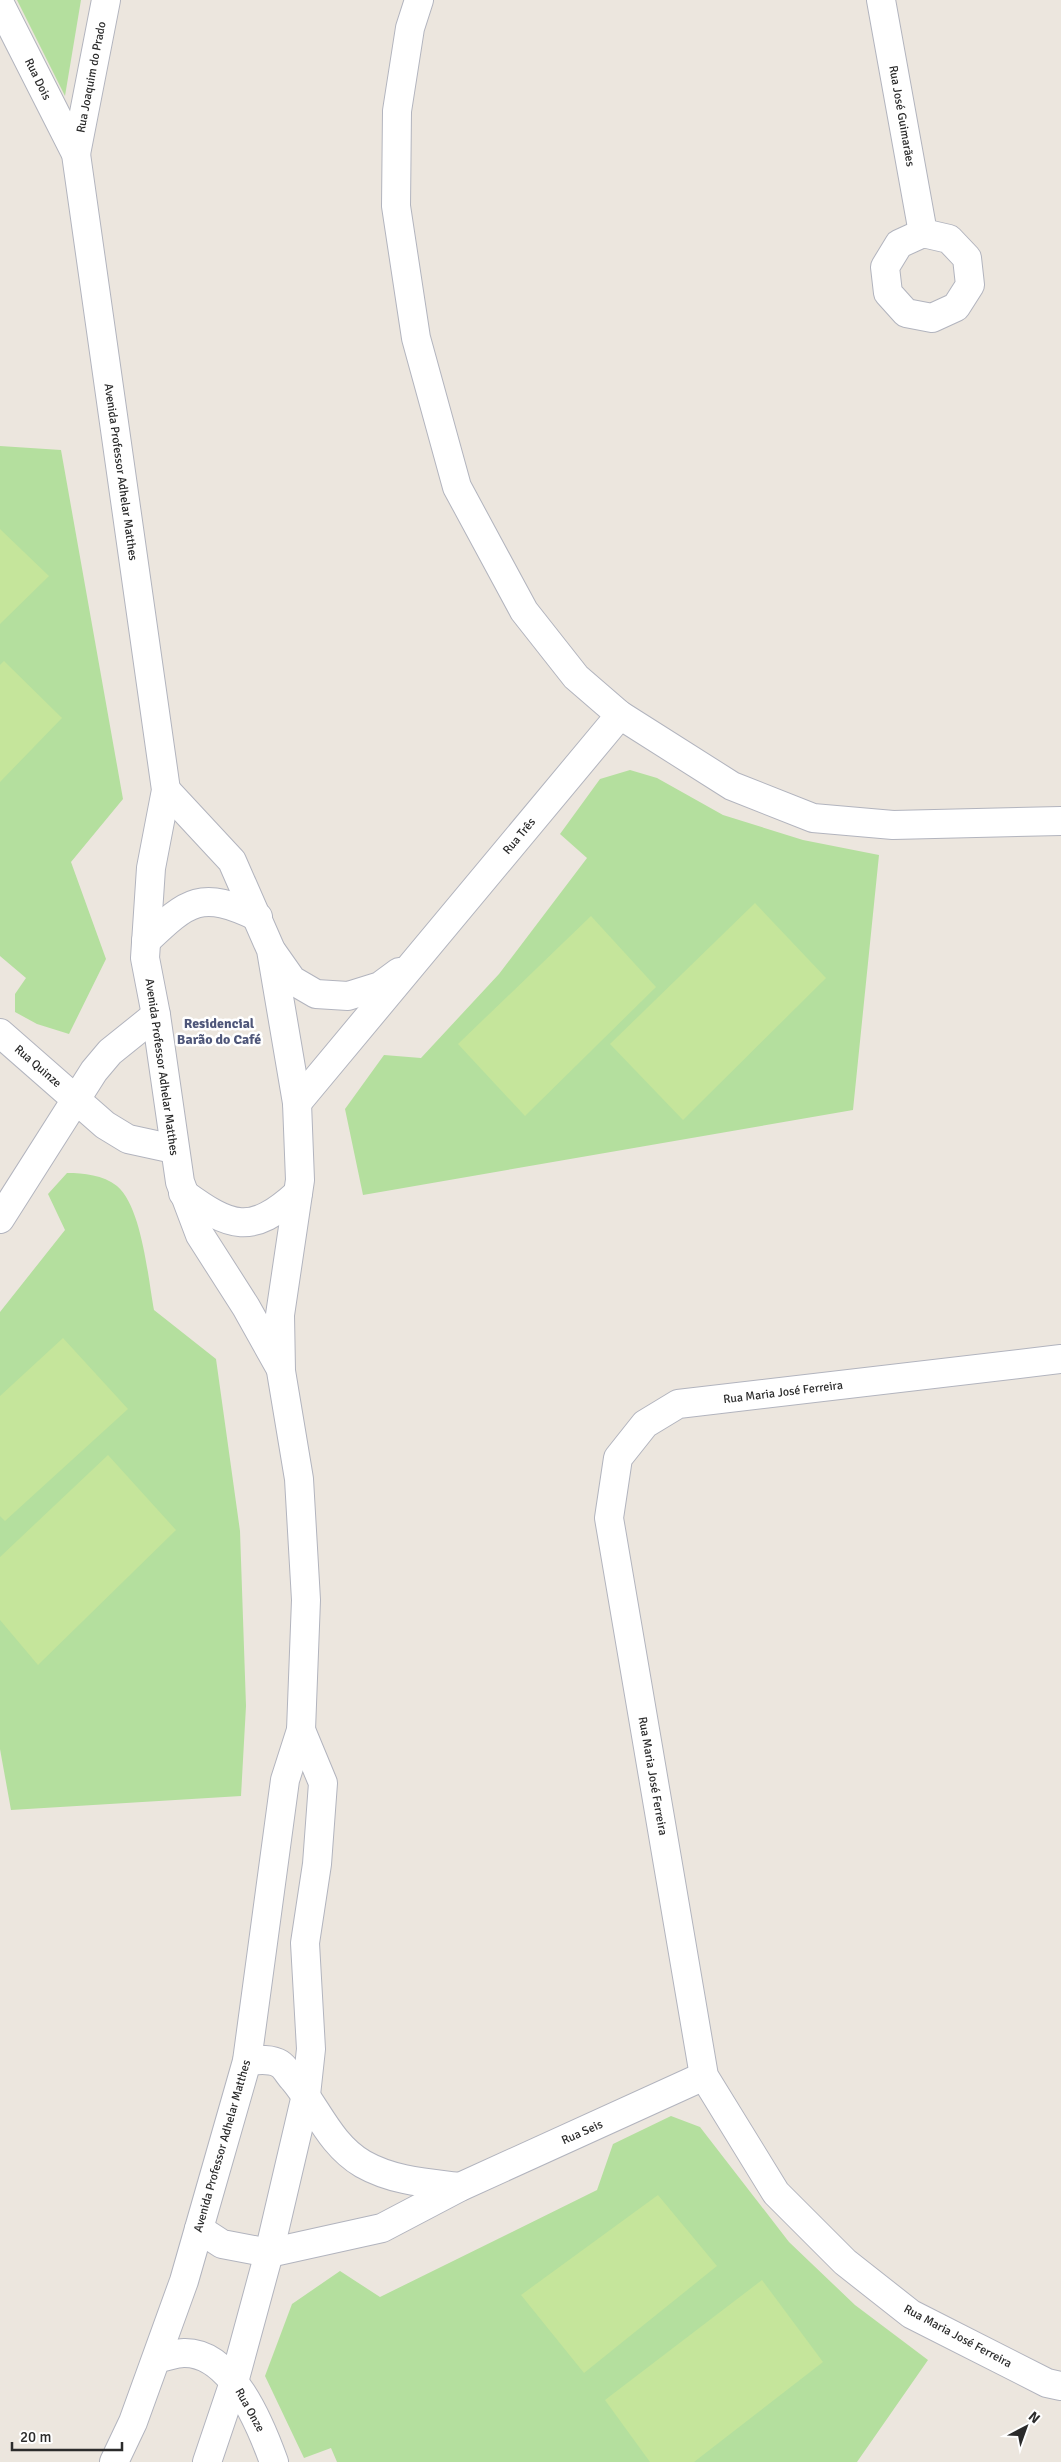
<svg xmlns="http://www.w3.org/2000/svg" width="1061" height="2462" viewBox="0 0 1061 2462" font-family="Signika,sans-serif">
<rect width="100%" height="100%" fill="#ece6de"/>
<!-- green -->
<g fill="#b4df9e">
<polygon points="17,0 81,0 65,96"/>
<polygon points="0,446 61,450 123,799 71,862 106,959 69,1034 37,1024 15,1012 15,994 26,978 0,956"/>
<polygon points="630,770 657,778 723,815 803,840 879,855 853,1110 363,1195 345,1109 384,1055 421,1058 499,974 587,858 560,834 600,779"/>
<path d="M67 1173C84 1173 103 1175 117 1186 142 1207 148 1278 154 1310L216 1359 240 1531 246 1706 241 1796 11 1810 0 1749V1312L65 1230 48 1194Z"/>
<polygon points="671,2116 700,2127 789,2242 855,2305 928,2360 857,2462 337,2462 331,2448 304,2458 265,2376 292,2304 340,2271 380,2297 597,2190 613,2144"/>
</g>
<!-- pitch -->
<g fill="#c5e59b">
<polygon points="0,529 49,576 0,624"/>
<polygon points="4,661 62,718 0,782 0,665"/>
<polygon points="755,903 826,978 683,1120 610,1044"/>
<polygon points="591,916 656,987 525,1116 458,1044"/>
<polygon points="63,1338 128,1409 5,1521 0,1516 0,1396"/>
<polygon points="108,1455 176,1530 38,1665 0,1620 0,1557"/>
<polygon points="658,2195 717,2266 584,2373 521,2295"/>
<polygon points="762,2280 823,2362 694,2462 650,2462 605,2400"/>
</g>
<g fill="none" stroke-linecap="round" stroke-linejoin="round">
<!-- minor casing -->
<g stroke="#b2b4be" stroke-width="30">
<g id="minor">
<polyline points="419,0 410,28 397,111 396,206 416,338 457,487 524,611 576,677 620,715 732,786 813,818 893,825 1061,821"/>
<polyline points="881,0 923,233"/>
<polyline points="0,4 76,154 166,790 151,868 145,958 156,1015 180,1182 200,1235 246,1307 279,1366"/>
<polyline points="76,154 106,0"/>
<polygon points="923,233 949,239 967,258 970,285 956,307 932,318 906,313 888,293 885,267 899,244"/>
<path d="M146 941C189 900 201 890 258 917"/>
<polyline points="273,953 292,980 316,994 348,996 380,986 399,972"/>
<polyline points="0,1033 105,1125 128,1139 174,1149"/>
<polyline points="297,1103 620,715"/>
<path d="M183 1193C231 1228 251 1236 298 1193"/>
<polyline points="0,1219 94,1071 110,1052 156,1015"/>
<polyline points="1061,1359 678,1404 645,1424 618,1458 609,1518 704,2076 776,2193 845,2262 911,2314 1047,2383 1061,2386"/>
<path d="M247 2061C257 2060 271 2058 280 2064 285 2067 289 2075 293 2079 317 2107 329 2144 363 2164 393 2181 427 2183 460 2187"/>
<polyline points="199,2229 222,2244 269,2253 382,2228 460,2187 704,2076"/>
<path d="M158 2358C166 2357 176 2353 184 2353 232 2352 261 2426 274 2462"/>
<polyline points="114,2462 133,2422 184,2281 247,2061 285,1780 301,1730 306,1600 299,1479 281,1371 280,1315 300,1180 297,1103 271,950 232,861 166,790"/>
<polyline points="207,2462 234,2382 269,2253 306,2095 311,2049 305,1943 317,1864 323,1783 301,1730"/>
</g>
</g>
<!-- minor -->
<use href="#minor" stroke="#fff" stroke-width="28"/>
</g>
<g text-anchor="middle" stroke-width="5" stroke-linejoin="round" paint-order="stroke">
<!-- street labels -->
<g font-size="12" fill="#2b2b2b" stroke="#fff">
<text transform="translate(91 77) rotate(-79)" y="4">Rua Joaquim do Prado</text>
<text transform="translate(38 79) rotate(64)" y="4">Rua Dois</text>
<text transform="translate(902 116) rotate(80)" y="4">Rua José Guimarães</text>
<text transform="translate(121 472) rotate(82)" y="4">Avenida Professor Adhelar Matthes</text>
<text transform="translate(519 836) rotate(-50)" y="4">Rua Três</text>
<text transform="translate(38 1066) rotate(41)" y="4">Rua Quinze</text>
<text transform="translate(162 1067) rotate(82)" y="4">Avenida Professor Adhelar Matthes</text>
<text transform="translate(783 1392) rotate(-7)" y="4">Rua Maria José Ferreira</text>
<text transform="translate(653 1776) rotate(80)" y="4">Rua Maria José Ferreira</text>
<text transform="translate(582 2132) rotate(-24)" y="4">Rua Seis</text>
<text transform="translate(222 2146) rotate(-74)" y="4">Avenida Professor Adhelar Matthes</text>
<text transform="translate(958 2336) rotate(28)" y="4">Rua Maria José Ferreira</text>
<text transform="translate(250 2410) rotate(61)" y="4">Rua Onze</text>
</g>
<!-- neighbourhood labels -->
<g font-size="14" font-weight="bold" fill="#4e5679" stroke="#fff">
<text x="219" y="1028">Residencial<tspan x="219" dy="16">Barão do Café</tspan></text>
</g>
</g>
<!-- north arrow -->
<g transform="translate(1026 2427) rotate(41)" stroke="#ffffff" stroke-width="4" paint-order="stroke">
<path d="M0-4L9 19L0 12L-9 19Z" fill="#2b2b2b"/>
<text y="-8" font-size="14" font-weight="bold" text-anchor="middle" fill="#2b2b2b">N</text>
</g>
<!-- scale -->
<path d="M12 2442v8h110v-8" fill="none" stroke="#2b2b2b" stroke-width="2.5"/>
<text x="20" y="2442" font-size="15" fill="#2b2b2b" stroke="#ffffff" stroke-width="4" paint-order="stroke">20 m</text>
</svg>
